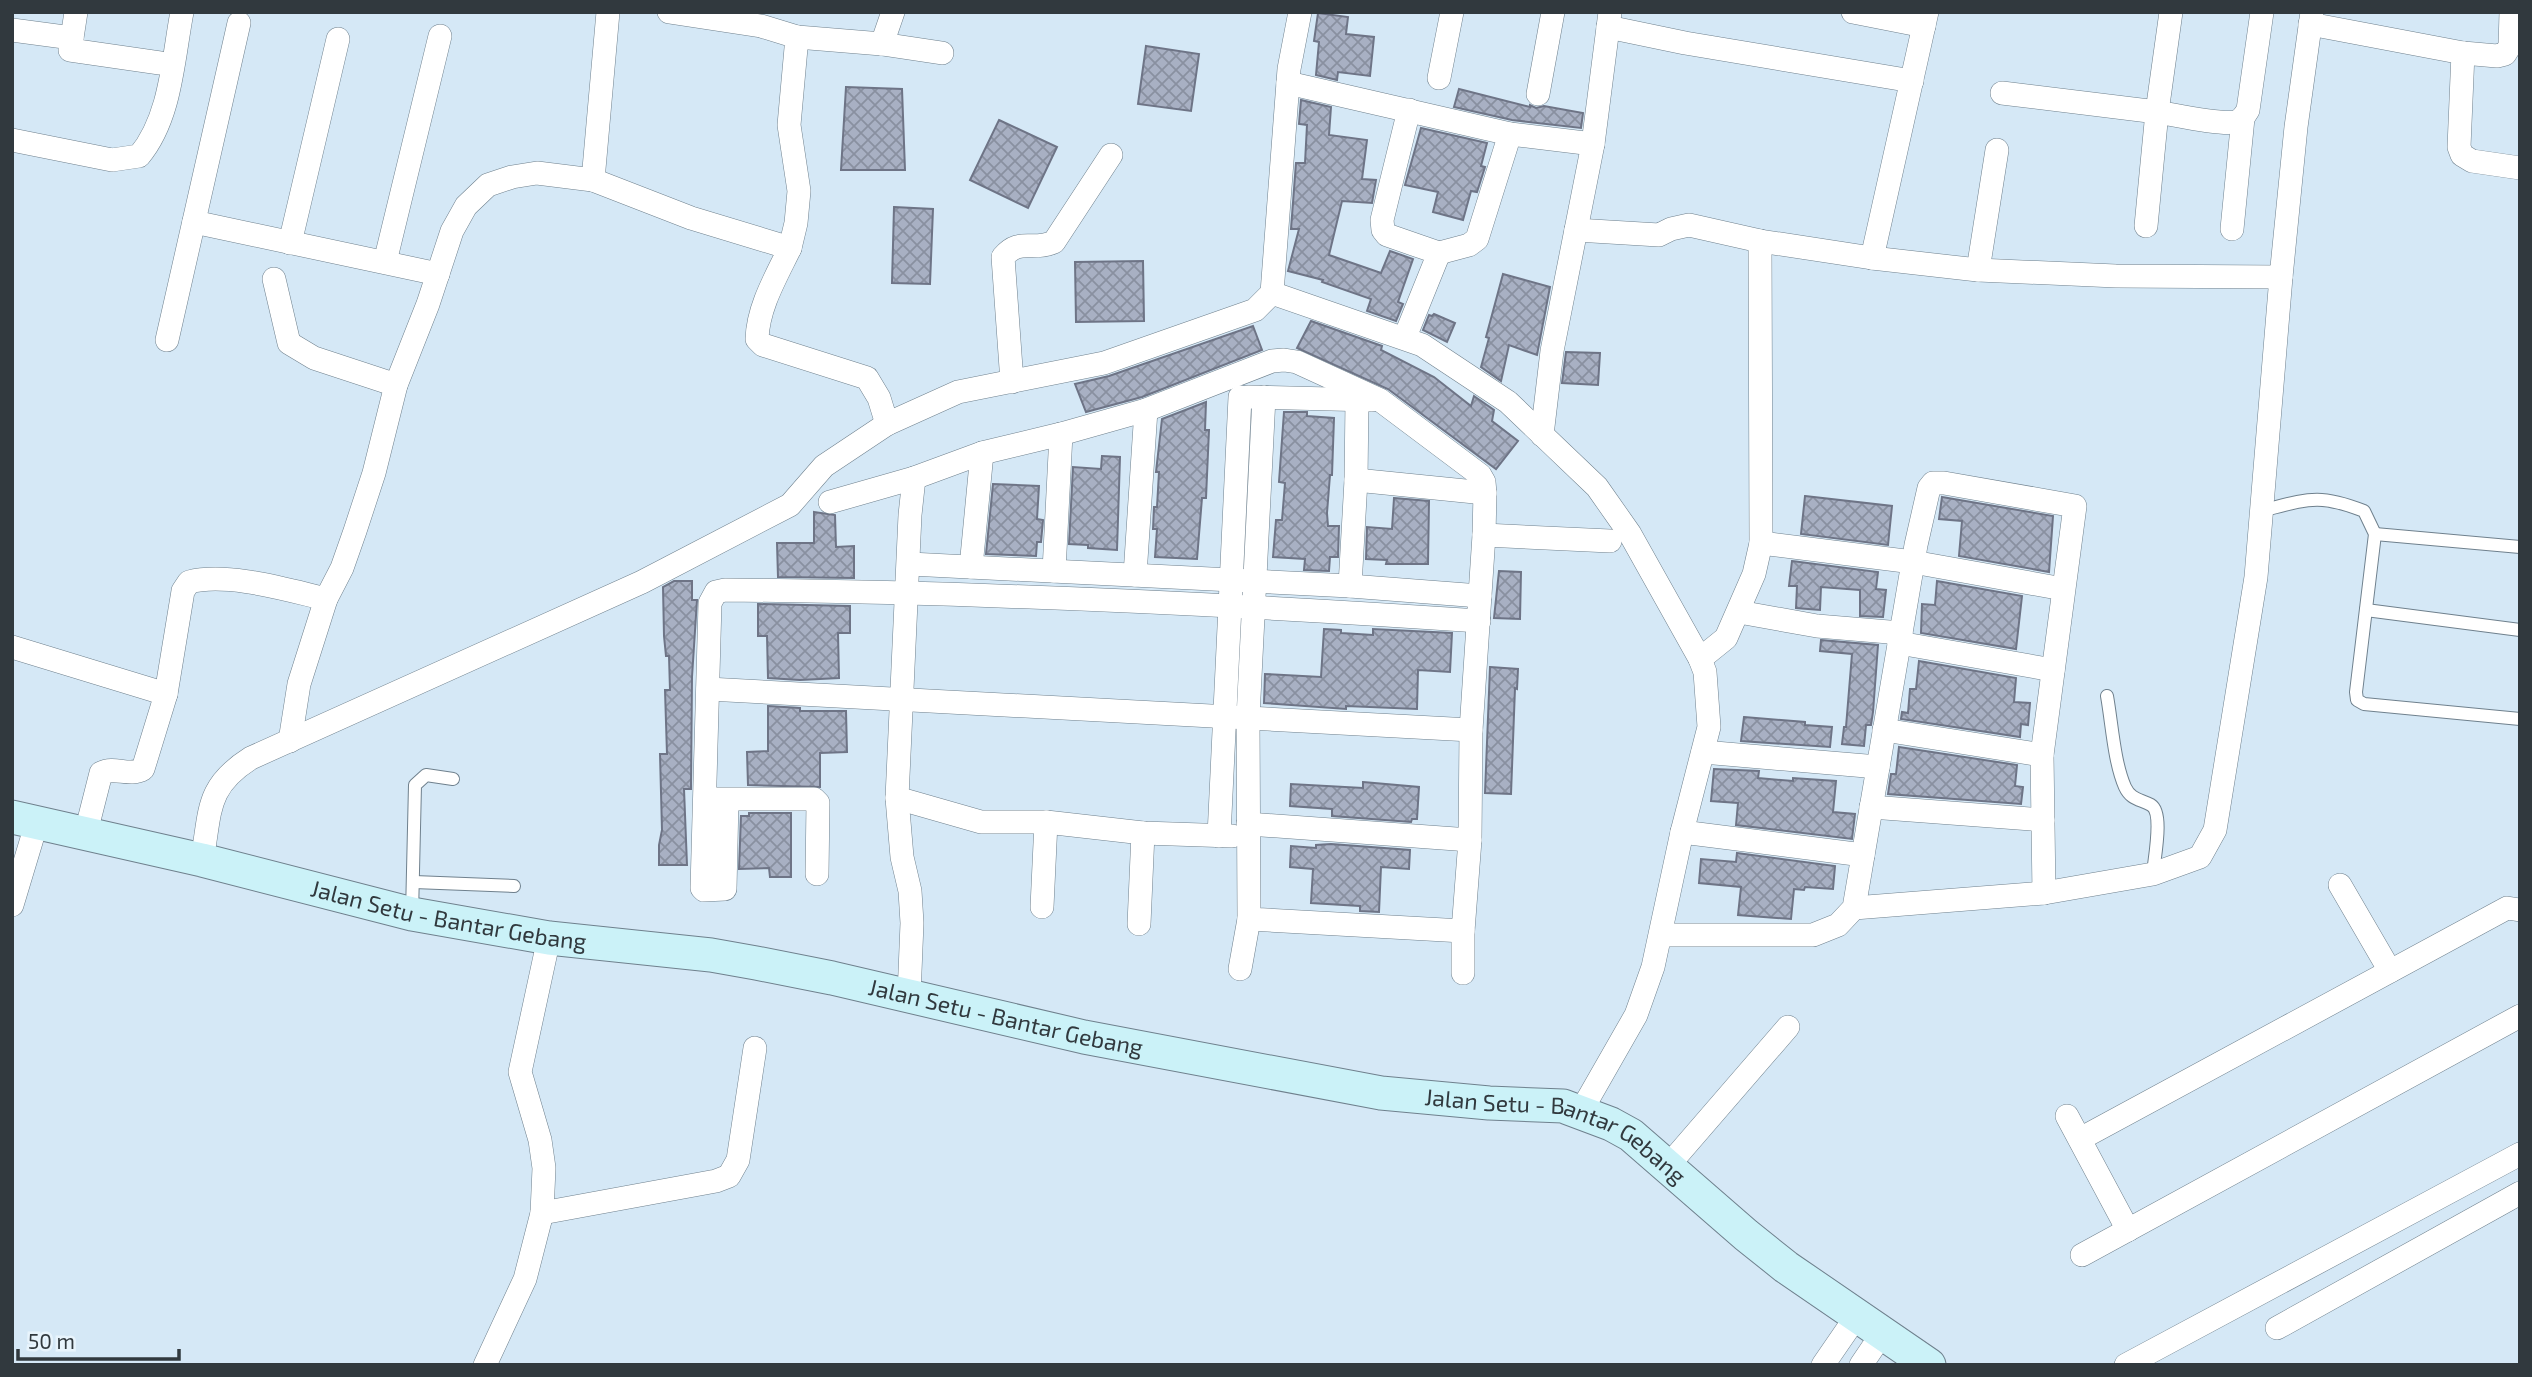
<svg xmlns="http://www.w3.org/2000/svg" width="2532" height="1377" viewBox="0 0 2532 1377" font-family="'Exo 2',sans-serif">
<defs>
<pattern id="building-cross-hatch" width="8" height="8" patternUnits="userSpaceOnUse" patternTransform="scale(1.75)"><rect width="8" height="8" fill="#a8b0c3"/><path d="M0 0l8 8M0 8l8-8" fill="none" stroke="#8990a0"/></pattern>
</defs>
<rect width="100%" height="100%" fill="#d5e8f6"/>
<!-- building -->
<g fill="url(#building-cross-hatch)" stroke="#6e7486" stroke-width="2">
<polygon points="1318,13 1348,17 1346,34 1374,37 1370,76 1338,72 1337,80 1316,75 1319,42 1314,41"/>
<polygon points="1146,46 1199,54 1191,111 1138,104"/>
<polygon points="846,87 902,89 905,170 841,170"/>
<polygon points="1459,89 1530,107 1530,105 1536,108 1544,106 1583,113 1581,128 1512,120 1454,107"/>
<polygon points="1301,100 1331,107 1329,135 1367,140 1362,179 1376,180 1372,203 1342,201 1329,255 1381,273 1390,251 1413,259 1398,302 1403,304 1396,321 1367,311 1371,299 1322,282 1323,280 1288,271 1299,229 1291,229 1296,163 1305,163 1307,125 1299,124"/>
<polygon points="999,120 1057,147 1028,208 970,180"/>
<polygon points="1421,128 1487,143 1481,166 1485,167 1477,192 1471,191 1463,220 1433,212 1438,192 1405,185"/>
<polygon points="894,207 933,209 930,284 892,283"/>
<polygon points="1143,261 1144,321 1076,322 1075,262"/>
<polygon points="1503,274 1550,287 1537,355 1509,345 1501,381 1481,367 1489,338 1486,337"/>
<polygon points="1434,314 1455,323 1447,342 1423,330 1429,315 1432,316"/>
<polygon points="1311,321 1382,346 1381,350 1434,377 1471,406 1474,396 1494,410 1492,421 1518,441 1496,469 1388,389 1297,348"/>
<polygon points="1253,326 1262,350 1142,397 1086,412 1075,384 1109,376"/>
<polygon points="1566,352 1600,353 1598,385 1562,383"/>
<polygon points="1206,402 1205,430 1209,430 1206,498 1202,498 1197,559 1155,557 1157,529 1153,529 1154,507 1157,507 1159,472 1156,472 1162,419"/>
<polygon points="1284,412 1307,412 1307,416 1334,418 1332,475 1330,475 1327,513 1328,526 1339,526 1338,557 1330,557 1329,571 1304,570 1305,559 1273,557 1276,520 1282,520 1285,483 1279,482"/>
<polygon points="1102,456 1120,457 1117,550 1088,548 1088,545 1069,544 1073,467 1101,469"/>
<polygon points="993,484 1039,486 1037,519 1043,520 1041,542 1037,542 1036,556 986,554"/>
<polygon points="1805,496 1892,506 1888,545 1801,534"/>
<polygon points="1942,497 2053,516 2049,572 1959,556 1962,521 1939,519"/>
<polygon points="1394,498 1429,501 1428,564 1386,564 1387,560 1366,559 1367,527 1392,529"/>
<polygon points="814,512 835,515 836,547 854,546 854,578 778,577 777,543 814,543"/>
<polygon points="1792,561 1878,572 1876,589 1886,590 1883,617 1860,616 1860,590 1821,587 1820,610 1796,608 1797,586 1789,586"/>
<polygon points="1499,571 1521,572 1520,619 1494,618"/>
<polygon points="674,581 692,581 692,600 697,600 692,677 691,789 684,789 687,865 659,865 659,845 662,830 660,754 667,754 665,690 670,690 669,656 666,656 664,636 663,587"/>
<polygon points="1937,581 2022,596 2016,649 1921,633 1922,604 1935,605"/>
<polygon points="758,604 850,606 850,633 838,633 839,678 800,680 768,678 767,636 758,636"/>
<polygon points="1324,629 1341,630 1341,633 1373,635 1373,629 1452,633 1450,672 1418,670 1417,709 1346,706 1346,709 1264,703 1265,674 1321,677"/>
<polygon points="1821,640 1878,645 1873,712 1871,725 1866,725 1864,746 1842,744 1844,727 1846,727 1852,654 1820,651"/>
<polygon points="1919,661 2016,678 2014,702 2030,703 2028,725 2021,724 2020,737 1901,719 1902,712 1908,713 1910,689 1916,689"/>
<polygon points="1490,667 1518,669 1517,689 1515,688 1511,794 1485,793"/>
<polygon points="768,706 800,708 800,711 846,711 847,752 820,753 820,787 748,785 747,752 768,751"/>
<polygon points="1744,717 1805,722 1805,725 1832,727 1830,747 1741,741"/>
<polygon points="1899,747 2017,765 2015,786 2023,787 2021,804 1888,794 1891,774 1896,774"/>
<polygon points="1714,769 1759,771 1758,778 1793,781 1793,778 1836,781 1833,812 1855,814 1852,839 1736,825 1738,803 1711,801"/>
<polygon points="1363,782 1419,787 1417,819 1412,819 1411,822 1332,816 1332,809 1290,806 1291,784 1363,788"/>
<polygon points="749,813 791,813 791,877 770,877 769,868 739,869 741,816 749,816"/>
<polygon points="1331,844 1410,850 1409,869 1381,867 1379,912 1360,911 1360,906 1311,903 1313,869 1290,867 1291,846 1316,848 1316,845"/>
<polygon points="1737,853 1835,866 1833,889 1805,887 1804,890 1794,889 1791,919 1738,915 1741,887 1699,883 1701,859 1736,862"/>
</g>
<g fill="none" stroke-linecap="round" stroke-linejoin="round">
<!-- lane casing -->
<g stroke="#6f808d" stroke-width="14">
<g id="lane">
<path d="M2261 511C2308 499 2318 493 2364 511L2375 534 2356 692 2357 700 2364 704 2520 719"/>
<polyline points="2375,534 2520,547"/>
<polyline points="2366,610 2520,630"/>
<path d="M2107 696C2112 724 2114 762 2125 787 2131 800 2140 799 2151 805 2164 813 2154 859 2153 874"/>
<polyline points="414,882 514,886"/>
<polyline points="412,914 415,785 426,775 453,779"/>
</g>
</g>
<!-- street casing -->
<g stroke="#6f808d" stroke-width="24">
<g id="street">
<polyline points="669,12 761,26 797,37 789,125 799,191 796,223 790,248"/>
<polyline points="1853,12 1924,26"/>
<polyline points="2310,24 2463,53 2497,56 2505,54 2510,46 2511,12"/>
<polyline points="1608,27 1685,43 1912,81"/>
<polyline points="12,30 72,38 70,50 160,63"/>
<polyline points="797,37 882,44 942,53"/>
<polyline points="72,38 76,12"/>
<polyline points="882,44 893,12"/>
<polyline points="2463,53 2459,147 2462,155 2472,161 2520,168"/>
<polyline points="1439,78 1452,12"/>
<polyline points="1288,83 1510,134 1593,144"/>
<polyline points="2002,93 2157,112 2171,12"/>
<polyline points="1538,94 1553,12"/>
<polyline points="1409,110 1382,220 1383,230 1387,235 1439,253 1469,245 1477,239 1510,134"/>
<path d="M12 140 112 160 139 156C171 118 173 59 182 12"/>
<path d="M593 180 691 218 790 248C776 277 758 307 757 339L763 345 867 378 879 398 887 424"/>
<polyline points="194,222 438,274"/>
<path d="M2146 226 2157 112C2176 115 2219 125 2236 122 2242 120 2245 115 2248 110L2262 12"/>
<polyline points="2232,229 2243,118"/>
<polyline points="1576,230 1659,235 1671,229 1689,225 1760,241 1872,258 1978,270 2116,276 2281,277 2296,127 2312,12"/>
<polyline points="290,243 338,39"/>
<polyline points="1872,258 1927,12"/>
<polyline points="385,262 440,36"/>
<polyline points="1978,270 1997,150"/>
<polyline points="274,279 289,343 314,358 396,385"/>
<polyline points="1272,293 1422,345 1508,402 1597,487 1630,534 1700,659 1705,672 1709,727 1682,832 1653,967 1636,1015 1580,1113"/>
<polyline points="1405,337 1439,253"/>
<polyline points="167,340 239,23"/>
<path d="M1012 382 1003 257C1020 237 1031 252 1054 242L1111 155"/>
<polyline points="1248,397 1372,400"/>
<polyline points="1542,435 1552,351 1593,144 1610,12"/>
<polyline points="1356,480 1485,493"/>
<polyline points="830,502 914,478 982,453 1061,434 1146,410 1272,361 1284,360 1297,362 1380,400 1480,475 1484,482 1485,493 1484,535 1471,730 1470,840 1463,931 1249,919 1248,717 1264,397"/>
<polyline points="1484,535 1610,541"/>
<polyline points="1761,543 1913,562 2063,589"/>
<polyline points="910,564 1350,586 1480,596"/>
<polyline points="971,567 982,453"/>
<polyline points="1054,571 1061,434"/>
<polyline points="1135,575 1146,410"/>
<polyline points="1350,586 1356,480 1357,401"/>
<polyline points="1739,612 1817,626 1901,633"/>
<polyline points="1899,643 2053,670"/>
<polyline points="12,647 166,694"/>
<polyline points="1700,659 1726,638 1754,574 1761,543 1760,241"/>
<polyline points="708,689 1471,730"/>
<polyline points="1884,730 2042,755"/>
<polyline points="290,741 299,684 326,599 342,568 355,531 374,473 396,385 428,304 452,231 466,206 488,185 512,177 537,173 593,180 608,12"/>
<polyline points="1703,752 1878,767"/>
<polyline points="897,798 981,822 1046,822 1143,833 1232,836"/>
<polyline points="714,799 814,799 818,803 817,874"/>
<path d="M727 800 725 889 704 890 702 888 710 603 716 592 725 590C977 592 1228 604 1479 621"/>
<polyline points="1871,807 2043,820"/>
<polyline points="1248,824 1470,840"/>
<path d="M86 832 101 773C115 766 130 777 143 769L166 694 183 591 189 582C228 572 287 590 326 599"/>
<polyline points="1682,832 1863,855"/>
<polyline points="1219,836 1240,397"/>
<path d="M202 860C211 811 205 787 251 758L642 582 790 505 824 466 887 424 958 392 1104 363 1255 310 1272 293 1289 69 1300 12"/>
<polyline points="2340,885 2390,971"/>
<polyline points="12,905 37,822"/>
<polyline points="1042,907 1046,822"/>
<polyline points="1854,908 2044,893 2153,874 2200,857 2215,830 2256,577 2281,277"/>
<polyline points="1139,924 1143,833"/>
<polyline points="1463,931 1463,973"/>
<polyline points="1661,935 1813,935 1838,925 1854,908 1916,545 1929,488 1933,483 1944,483 2075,506 2042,755 2044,893"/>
<polyline points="1240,969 1249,919"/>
<polyline points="909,996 912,923 910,891 902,857 897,798 910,515 914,478"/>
<polyline points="2067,1116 2128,1230"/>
<polyline points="2080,1139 2507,908 2520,910"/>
<polyline points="1667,1167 1788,1027"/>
<polyline points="542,1213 716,1181 729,1176 738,1160 755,1048"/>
<polyline points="2082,1255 2520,1016"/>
<polyline points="2277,1328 2520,1193"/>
<polyline points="485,1365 525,1279 542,1213 544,1168 540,1140 520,1072 549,938"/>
<polyline points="1823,1365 1856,1317"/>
<polyline points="1861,1365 1882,1334"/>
<polyline points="2126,1365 2520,1154"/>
</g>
</g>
<!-- secondary casing -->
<g stroke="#6f808d" stroke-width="35">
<g id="secondary">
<path id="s1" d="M12 817 202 860 412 914 549 938 711 955 756 963 832 978 1084 1037 1381 1093 1489 1103 1563 1106 1611 1124 1631 1135 1746 1235 1786 1267 1929 1365"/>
</g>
</g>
<!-- lane -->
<use href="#lane" stroke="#fff" stroke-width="12"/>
<!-- street -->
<use href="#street" stroke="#fff" stroke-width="23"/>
<!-- secondary -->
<use href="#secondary" stroke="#cbf2f8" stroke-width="33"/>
</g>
<g text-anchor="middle" stroke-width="5" stroke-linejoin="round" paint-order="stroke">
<!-- street labels -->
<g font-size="23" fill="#31393e" stroke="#e8f4fc">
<text dy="8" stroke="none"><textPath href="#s1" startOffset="448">Jalan Setu - Bantar Gebang</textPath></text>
<text dy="8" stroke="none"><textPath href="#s1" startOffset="1015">Jalan Setu - Bantar Gebang</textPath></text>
<text dy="8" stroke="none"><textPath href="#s1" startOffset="1582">Jalan Setu - Bantar Gebang</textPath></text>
</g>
</g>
<!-- border -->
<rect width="2532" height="1377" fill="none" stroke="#31393e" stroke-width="28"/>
<!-- scale -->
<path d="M18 1349v10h161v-10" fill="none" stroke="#31393e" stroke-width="3.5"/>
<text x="28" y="1349" font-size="21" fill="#31393e" stroke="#e8f4fc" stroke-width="5" paint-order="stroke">50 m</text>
</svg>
